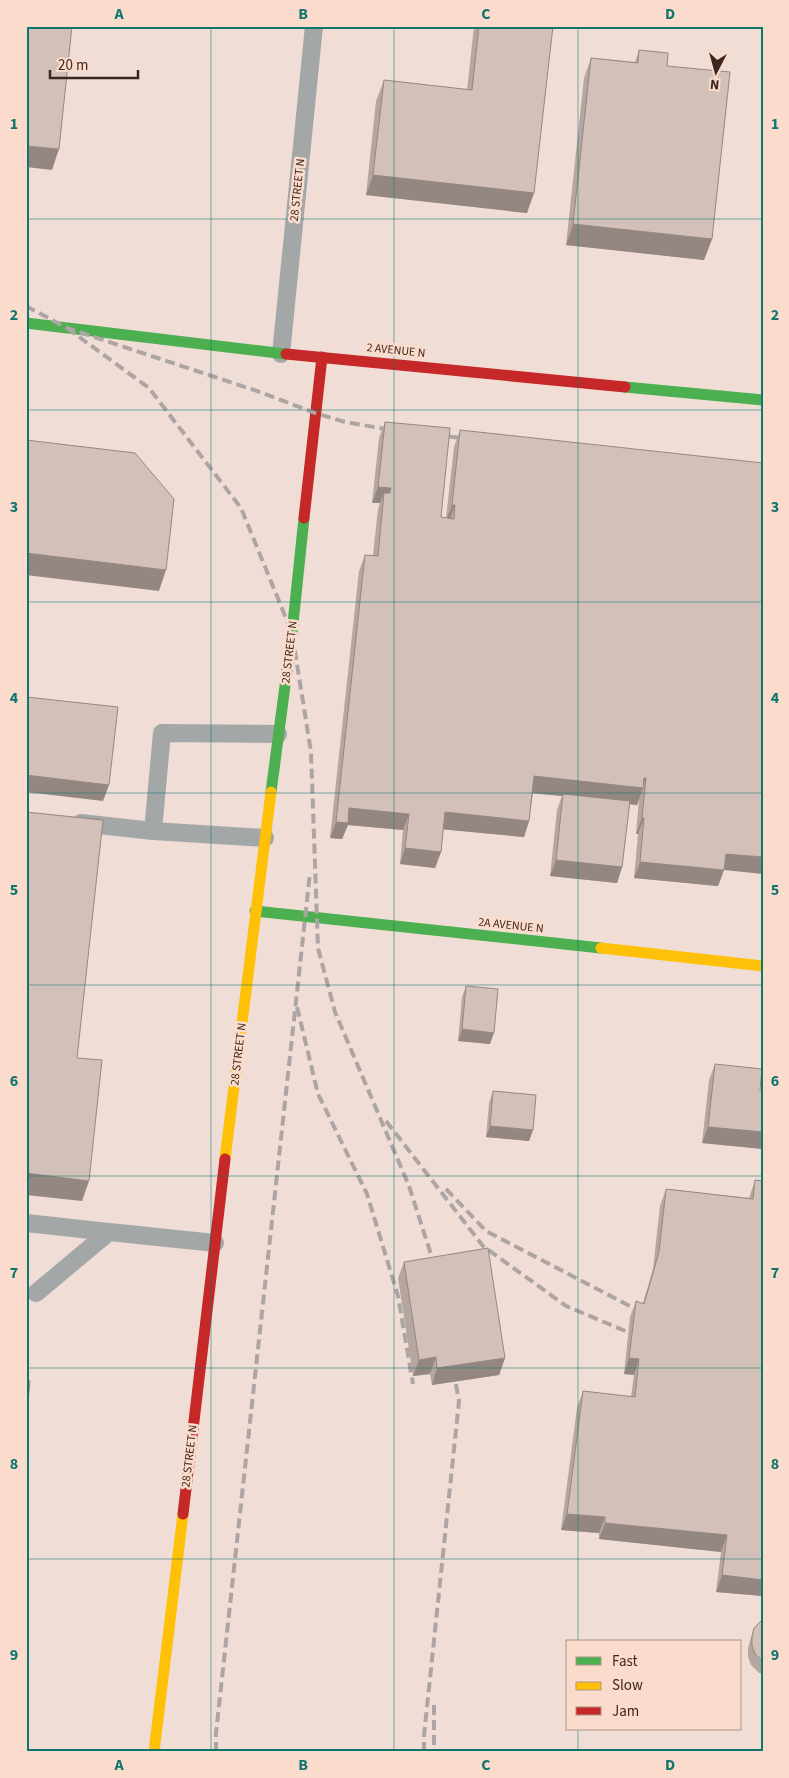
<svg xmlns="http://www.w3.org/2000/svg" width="789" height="1778" viewBox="0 0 789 1778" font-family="'Source Sans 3',sans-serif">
<rect width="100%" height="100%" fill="#f0ded6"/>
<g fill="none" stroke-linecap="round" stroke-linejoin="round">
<!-- lane -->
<g stroke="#a4a7a8" stroke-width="18">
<polyline points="281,354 314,26"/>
<polyline points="81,823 153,831 265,838"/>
<polyline points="153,831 162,733 278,734"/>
<polyline points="26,1223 109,1232"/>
<polyline points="36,1293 109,1232 215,1243"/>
</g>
<!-- fast -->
<g stroke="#4caf50" stroke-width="11">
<polyline points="26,323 286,354"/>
<polyline points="625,387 763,400"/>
<polyline points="271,792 292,633 304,518"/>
<polyline points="255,911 601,948"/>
</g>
<!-- slow -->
<g stroke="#ffc107" stroke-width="11">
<polyline points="601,948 763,966"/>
<polyline points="225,1159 271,792"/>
<polyline points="154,1752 183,1514"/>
</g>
<!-- jam -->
<g stroke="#c62828" stroke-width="11">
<polyline points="286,354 625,387"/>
<polyline points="304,518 322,357"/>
<polyline points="183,1514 225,1159"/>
</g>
<!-- rail -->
<g stroke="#aca5a3" stroke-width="4" stroke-dasharray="10 5" stroke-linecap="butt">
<polyline points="26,306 67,328 260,392 315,413 345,422 397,431"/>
<polyline points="67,328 149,388 241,508 292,633 311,752 318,948 335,1012 409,1186 436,1270"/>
<polyline points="434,435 471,439"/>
<polyline points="297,1007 318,1094 367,1194 398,1296 413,1384"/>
<polyline points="386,1121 483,1246 566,1306 642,1338"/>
<polyline points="446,1189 486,1231 645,1314"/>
<polyline points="434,1705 434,1752"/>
<polyline points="216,1752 216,1733 310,873"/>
<polyline points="424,1752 424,1736 459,1401 453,1368"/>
</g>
</g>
<!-- wall -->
<g fill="#b5a69f">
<polygon points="474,26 553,26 527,213 366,195 376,101 384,80 467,90"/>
<polygon points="639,50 667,66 712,239 704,260 566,245 584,78 591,58 635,62"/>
<polygon points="385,422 441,517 446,518 454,447 460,430 724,870 718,886 634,878 638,834 636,834 639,799 637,805 629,804 622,867 617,883 550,876 557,810 562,796 533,793 529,821 524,837 443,829 441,852 435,868 400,864 403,830 348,825 342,839 330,838 359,571 365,555 373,555 378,509 380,503 372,503 379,438"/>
<polygon points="466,986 490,1044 458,1041 462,997"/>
<polygon points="715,1064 760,1090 763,1091 763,1149 702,1143 709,1080"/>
<polygon points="493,1091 533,1130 529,1141 486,1137 489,1103"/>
<polygon points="755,1180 763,1181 763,1596 716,1592 721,1552 599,1539 599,1533 561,1530 577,1408 583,1391 631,1397 634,1375 624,1374 630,1317 636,1301 643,1303 653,1269 660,1206 666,1189 749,1198"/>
<polygon points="404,1262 505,1358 499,1375 432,1385 430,1374 413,1376 398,1278"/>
<polygon points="763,1620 763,1674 759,1673 751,1665 748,1657 748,1648 754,1628"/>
</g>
<!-- shaded-wall -->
<g fill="#948782">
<polygon points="26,146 59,149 52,170 26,167"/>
<polygon points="373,175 534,193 527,213 366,195"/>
<polygon points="573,224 712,239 704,260 566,245"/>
<polygon points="378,487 391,488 385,504 384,493 380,503 372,503"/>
<polygon points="452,505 455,505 449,522 446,521"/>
<polygon points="26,553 166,570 159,591 26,575"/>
<polygon points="26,775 109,785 103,801 26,792"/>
<polygon points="534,776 644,778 646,778 642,788 643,788 637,805 563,796 563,794 562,796 529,793"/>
<polygon points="349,808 409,814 403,830 348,825 342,839 330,838 336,822"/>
<polygon points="445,812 529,821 524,837 439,829"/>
<polygon points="642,818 644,818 638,834 636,834"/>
<polygon points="405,848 441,852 435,868 400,864"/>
<polygon points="726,854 763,857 763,874 724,870 718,886 634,878 640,862"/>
<polygon points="556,860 622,867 617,883 550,876"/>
<polygon points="462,1029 494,1033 490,1044 458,1041"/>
<polygon points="490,1126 533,1130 529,1141 486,1137"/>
<polygon points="708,1127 763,1132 763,1149 702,1143"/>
<polygon points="26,1173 89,1181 82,1201 26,1195"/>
<polygon points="436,1357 430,1374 413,1376 419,1360"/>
<polygon points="505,1358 499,1375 432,1385 437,1368"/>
<polygon points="629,1358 639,1359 634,1375 624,1374"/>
<polygon points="567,1514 605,1517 599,1533 561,1530"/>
<polygon points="605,1523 727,1535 721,1552 599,1539"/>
<polygon points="722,1575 763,1580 763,1596 716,1592"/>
</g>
<!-- building -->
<g fill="#d3c1b9" stroke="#948782">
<polygon points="26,26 72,26 59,149 26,146"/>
<polygon points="479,26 553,26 534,193 373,175 384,80 472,90"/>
<polygon points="639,50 668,53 667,66 730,72 712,239 573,224 591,58 638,63"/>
<polygon points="385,422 450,428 441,517 454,519 455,505 452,505 460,430 763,463 763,857 726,854 724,870 640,862 644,818 642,818 646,778 644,778 643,788 534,776 529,821 445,812 441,852 405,848 409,814 349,808 348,823 336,822 365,555 378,556 384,493 390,493 391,488 378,487"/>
<polygon points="26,440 135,453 174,499 166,570 26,553"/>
<polygon points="26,697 118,707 109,785 26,775"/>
<polygon points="563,794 630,801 622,867 556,860"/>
<polygon points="26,812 103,820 77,1058 102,1060 89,1181 26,1173"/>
<polygon points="466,986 498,989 494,1033 462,1029"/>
<polygon points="715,1064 762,1069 760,1090 763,1091 763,1132 708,1127"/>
<polygon points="493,1091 536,1095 533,1130 490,1126"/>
<polygon points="755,1180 763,1181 763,1580 722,1575 727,1535 605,1523 605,1517 567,1514 583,1391 635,1397 639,1359 629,1358 636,1301 644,1304 659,1252 666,1189 753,1199"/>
<polygon points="488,1248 505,1358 437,1368 436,1357 419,1360 404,1262"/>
<polygon points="26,1381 30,1381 26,1420"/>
<polygon points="762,1620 763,1620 763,1661 755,1654 752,1646 752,1637 754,1628"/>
</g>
<!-- grid -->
<path fill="none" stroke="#0f766e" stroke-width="1" stroke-opacity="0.55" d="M211 26V1752M394 26V1752M578 26V1642M26 219H763M26 410H763M26 602H763M26 793H763M26 985H763M26 1176H763M26 1368H763M26 1559H763M578 1729V1752"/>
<g text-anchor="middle" stroke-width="5" stroke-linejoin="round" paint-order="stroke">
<!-- street labels -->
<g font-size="12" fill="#3b271e" stroke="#fbdbcb">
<text transform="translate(297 190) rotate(-84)" y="4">28 STREET N</text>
<text transform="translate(396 350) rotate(6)" y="4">2 AVENUE N</text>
<text transform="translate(289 652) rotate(-83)" y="4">28 STREET N</text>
<text transform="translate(511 925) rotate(6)" y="4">2A AVENUE N</text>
<text transform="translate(238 1054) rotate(-83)" y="4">28 STREET N</text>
<text transform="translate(189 1456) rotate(-83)" y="4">28 STREET N</text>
</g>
</g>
<!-- border -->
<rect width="789" height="1778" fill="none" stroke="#fbdbcb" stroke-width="55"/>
<!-- legend -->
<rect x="566" y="1640" width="175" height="90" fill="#fbdbcb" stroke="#ae9386"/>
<rect x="576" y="1657" width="25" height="8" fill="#4caf50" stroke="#ae9386"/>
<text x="612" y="1666" font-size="15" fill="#3b271e">Fast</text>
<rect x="576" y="1682" width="25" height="8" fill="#ffc107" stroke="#ae9386"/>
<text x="612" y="1690" font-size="15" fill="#3b271e">Slow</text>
<rect x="576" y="1707" width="25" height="8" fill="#c62828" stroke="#ae9386"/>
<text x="612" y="1716" font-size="15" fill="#3b271e">Jam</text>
<!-- north arrow -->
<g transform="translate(716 72) rotate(186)" stroke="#fbdbcb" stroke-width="4" paint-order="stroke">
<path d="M0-4L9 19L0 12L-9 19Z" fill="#3b271e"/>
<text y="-8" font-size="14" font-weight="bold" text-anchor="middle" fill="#3b271e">N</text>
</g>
<!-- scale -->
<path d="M50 70v8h88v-8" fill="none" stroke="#3b271e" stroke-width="2.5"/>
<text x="58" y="70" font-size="15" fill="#3b271e" stroke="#fbdbcb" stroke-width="4" paint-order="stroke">20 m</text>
<rect x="28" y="28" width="734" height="1722" fill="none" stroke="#0f766e" stroke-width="2"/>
<g font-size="16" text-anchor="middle" font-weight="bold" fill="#0f766e">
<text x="119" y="19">A</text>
<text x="303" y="19">B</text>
<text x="486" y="19">C</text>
<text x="670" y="19">D</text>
<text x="14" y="129">1</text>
<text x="775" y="129">1</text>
<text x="14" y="320">2</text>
<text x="775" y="320">2</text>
<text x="14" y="512">3</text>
<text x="775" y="512">3</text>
<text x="14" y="703">4</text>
<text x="775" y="703">4</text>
<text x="14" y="895">5</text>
<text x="775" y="895">5</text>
<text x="14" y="1086">6</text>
<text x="775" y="1086">6</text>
<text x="14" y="1278">7</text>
<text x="775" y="1278">7</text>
<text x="14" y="1469">8</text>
<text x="775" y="1469">8</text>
<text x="14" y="1660">9</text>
<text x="775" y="1660">9</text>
<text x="119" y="1770">A</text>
<text x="303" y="1770">B</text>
<text x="486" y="1770">C</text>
<text x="670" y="1770">D</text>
</g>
</svg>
